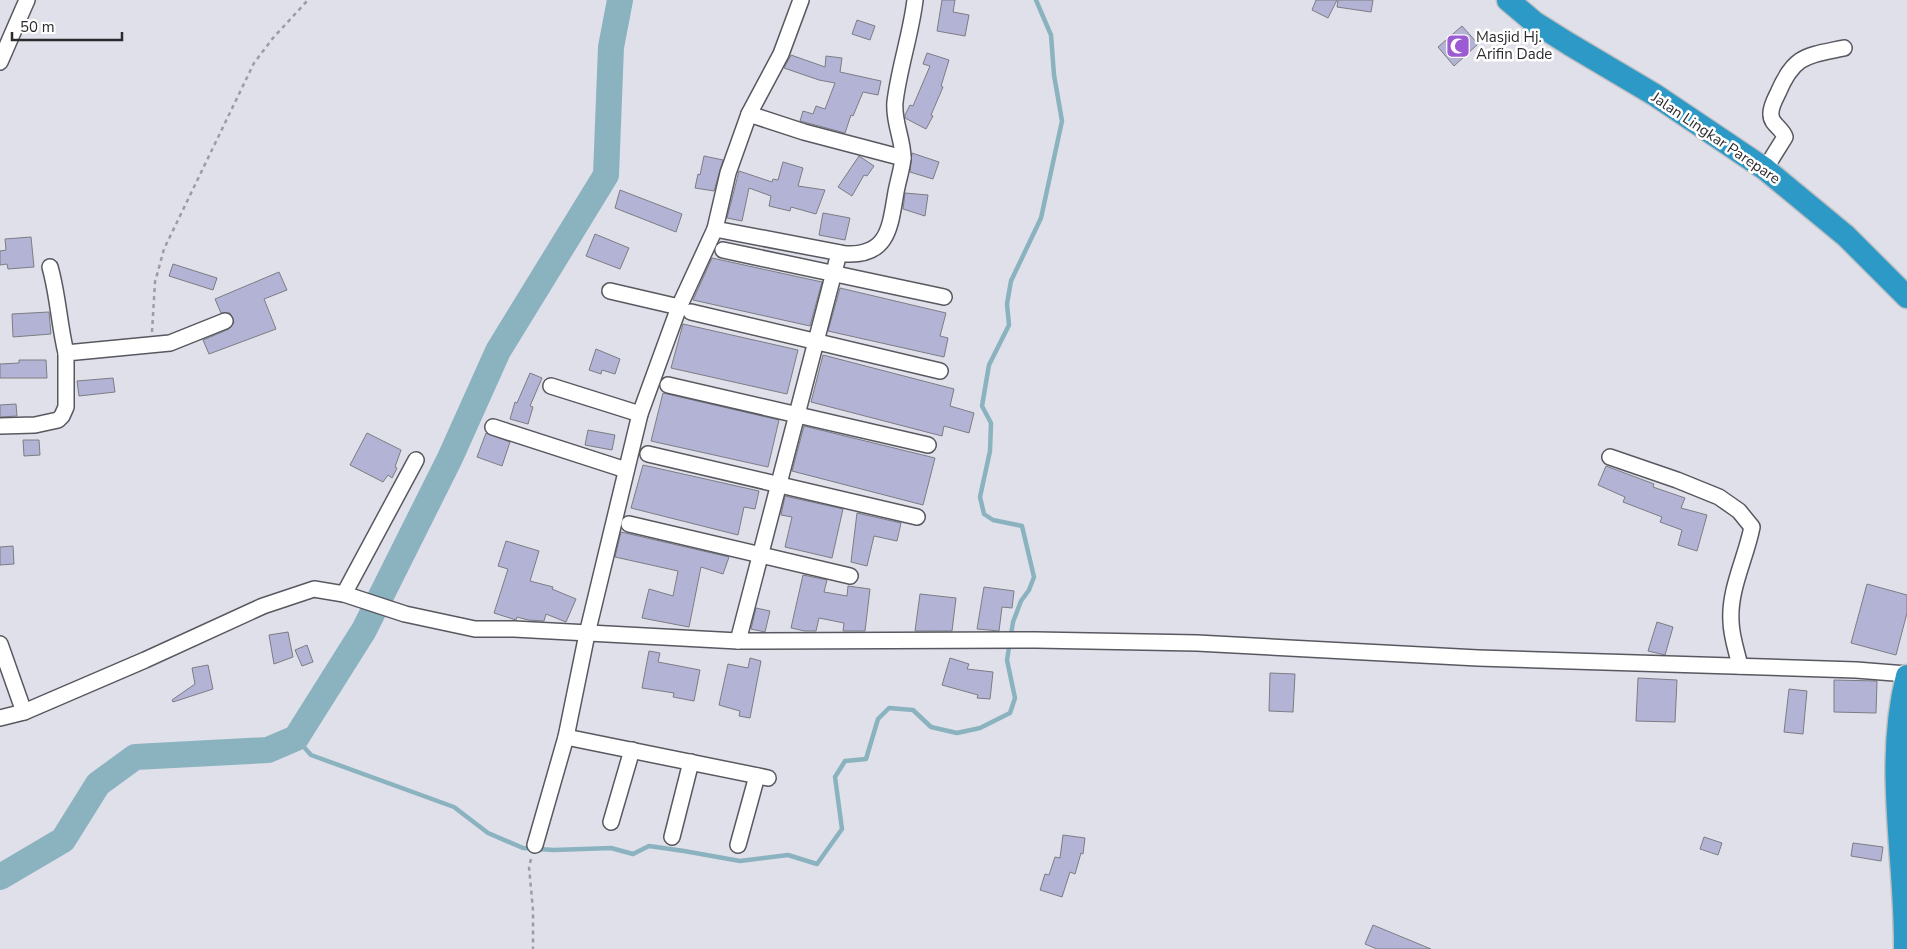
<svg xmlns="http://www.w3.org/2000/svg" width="1907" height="949" viewBox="0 0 1907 949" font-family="'Nunito Sans',sans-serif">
<rect width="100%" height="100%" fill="#e0e0ea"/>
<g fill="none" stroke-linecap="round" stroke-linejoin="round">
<!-- stream -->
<polyline stroke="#8ab3bf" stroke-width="4.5" points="296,738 311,755 454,807 488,833 523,848 554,850 611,848 633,854 649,846 684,851 740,861 788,855 817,864 842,829 835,777 845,761 866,759 878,719 889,708 913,710 931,727 957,733 980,728 1010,713 1015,698 1007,660 1013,622 1021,601 1029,590 1034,577 1022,526 993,520 984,514 980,497 990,451 991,423 982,406 989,365 1009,325 1007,304 1011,281 1041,218 1062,121 1054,75 1051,35 1036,0"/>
<!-- river -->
<polyline stroke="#8ab3bf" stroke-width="26" points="0,877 63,840 98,784 135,757 268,750 296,738 364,630 450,458 498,351 606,175 611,47 620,0"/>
</g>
<!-- building -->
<g fill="#b3b4d5" stroke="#7c7c84">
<polygon points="942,0 955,0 953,12 969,15 965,36 937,31"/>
<polygon points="1316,0 1337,0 1328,18 1312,10"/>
<polygon points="1338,0 1373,0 1371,12 1337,7"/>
<polygon points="857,20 875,26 870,40 852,34"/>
<polygon points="1462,26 1478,44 1454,66 1438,47"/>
<polygon points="927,53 949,60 941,86 943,87 931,115 933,116 926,129 905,118 905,115 910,105 913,106 930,66 923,64"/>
<polygon points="791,55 825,67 826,56 842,58 840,72 881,81 878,95 863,92 853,116 851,115 845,133 800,121 803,111 813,114 816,106 825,109 835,83 819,80 784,68"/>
<polygon points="912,153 939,162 933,179 910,172"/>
<polygon points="704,156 723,160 714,191 695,188 698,174 700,175"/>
<polygon points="859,156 874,166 867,176 864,175 852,196 838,187"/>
<polygon points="783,162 803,168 798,186 825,190 816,214 791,207 790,211 769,206 771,196 749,188 742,221 727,218 739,171 772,182 773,179 778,180"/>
<polygon points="620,190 682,214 676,232 615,208"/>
<polygon points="905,193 928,195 925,216 903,209"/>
<polygon points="823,213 850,218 845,240 819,235"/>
<polygon points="595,234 629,248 620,269 586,256"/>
<polygon points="31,237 34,267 8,269 7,264 0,265 0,251 6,250 5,239"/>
<polygon points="712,258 822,282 810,326 693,300"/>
<polygon points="173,264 217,278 213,290 169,276"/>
<polygon points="279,272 287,290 264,299 276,329 209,354 203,340 229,329 234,322 230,313 221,313 215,299"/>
<polygon points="840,288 946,313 940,336 948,338 944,357 828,331"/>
<polygon points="49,312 51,334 13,337 12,314"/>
<polygon points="683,324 798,350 787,394 671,368"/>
<polygon points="596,349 620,359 615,374 602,370 601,374 589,370"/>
<polygon points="823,355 954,389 950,406 974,413 969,433 944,426 942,436 811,402"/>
<polygon points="19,360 46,360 47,378 0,378 0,364 19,363"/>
<polygon points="530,373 542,378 530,406 533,407 528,424 510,419 515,402 517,403"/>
<polygon points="113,378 115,392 79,396 77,381"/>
<polygon points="663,393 779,420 768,467 651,441"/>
<polygon points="16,404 17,416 0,417 0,405"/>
<polygon points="804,426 935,458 923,505 792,471"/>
<polygon points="588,430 615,435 612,450 585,445"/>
<polygon points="367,433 401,450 395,467 397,468 392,478 388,475 383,482 350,465"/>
<polygon points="486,433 510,442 502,466 477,457"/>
<polygon points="23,440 39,440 40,455 24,456"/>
<polygon points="643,465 759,491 755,509 744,507 738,535 631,508"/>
<polygon points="1606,466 1654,484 1653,487 1685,498 1681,508 1707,515 1697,551 1678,545 1682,530 1660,522 1662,517 1623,502 1625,497 1598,485"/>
<polygon points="785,496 843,509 832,558 785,547 792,517 781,515"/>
<polygon points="857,513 901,523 897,541 874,536 867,566 851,562"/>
<polygon points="621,532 729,557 723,574 701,567 689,627 642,618 649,589 673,596 678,571 615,557"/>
<polygon points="506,541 539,551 530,581 553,587 552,589 576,599 566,622 546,614 544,621 528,620 517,617 516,620 494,613 508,569 498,566"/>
<polygon points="13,546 14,564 0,565 0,547"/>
<polygon points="803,575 827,580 824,592 847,596 848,586 870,589 865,631 843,631 844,623 819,618 816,631 805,631 791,628"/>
<polygon points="1867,584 1907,595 1907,613 1896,655 1851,643"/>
<polygon points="984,587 1014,591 1012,608 1002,607 999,631 977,629"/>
<polygon points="920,594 956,598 952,631 915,631"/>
<polygon points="756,608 770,611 765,632 751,629"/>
<polygon points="1657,622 1673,627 1665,655 1648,651"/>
<polygon points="288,632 293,657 274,664 269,635"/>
<polygon points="307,645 313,662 302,666 295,650"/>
<polygon points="649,651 660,653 658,662 700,670 694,701 673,697 674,693 642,688"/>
<polygon points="750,658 761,661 750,718 739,716 740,711 719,705 728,664 748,668"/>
<polygon points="950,658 969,664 967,669 993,672 990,699 977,698 978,695 942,685"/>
<polygon points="208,665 213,689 173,702 172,700 195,684 192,668"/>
<polygon points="1270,673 1295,674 1293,712 1269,711"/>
<polygon points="1638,678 1677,680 1675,722 1636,721"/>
<polygon points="1834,680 1877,681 1876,713 1834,712"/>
<polygon points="1789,689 1807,691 1803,734 1784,732"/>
<polygon points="1063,835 1085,838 1083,854 1081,853 1075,874 1070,872 1062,897 1040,890 1045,874 1049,875 1055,857 1060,858"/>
<polygon points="1704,837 1722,843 1718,855 1700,849"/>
<polygon points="1853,843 1883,847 1881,861 1851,856"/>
<polygon points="1373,925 1431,949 1377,949 1365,944"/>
</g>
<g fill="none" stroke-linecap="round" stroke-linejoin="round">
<!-- minor casing -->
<g stroke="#585860" stroke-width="18">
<g id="minor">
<polyline points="0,62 27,0"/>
<polyline points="749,114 781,54 801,0"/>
<path d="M1765 169 1785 137C1782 128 1771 124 1771 115 1770 108 1775 99 1778 93 1794 55 1806 56 1844 48"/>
<polyline points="715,229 728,173 749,114 804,132 903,158"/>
<polyline points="723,250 944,297"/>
<path d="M50 267C58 295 59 324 66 353"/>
<polyline points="610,291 679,307"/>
<polyline points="691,312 940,371"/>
<polyline points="668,385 928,445"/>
<polyline points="551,386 640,414"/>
<polyline points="0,426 35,425 58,420 62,416 66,407 66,353 170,343 225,321"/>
<polyline points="493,427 626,470"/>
<polyline points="648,454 917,517"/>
<path d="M1610 457 1677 480 1719 497 1739 511 1752 527C1746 558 1729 589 1731 621 1731 636 1737 652 1740 666"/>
<polyline points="629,524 850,576"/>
<polyline points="344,594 416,460"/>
<polyline points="738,641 839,253"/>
<polyline points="0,644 24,712"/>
<polyline points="0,718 24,712 145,660 263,606 314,589 344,594 405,614 475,629 514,629 738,641 1036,640 1197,643 1478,658 1856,670 1907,674"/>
<polyline points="566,737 768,778"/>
<polyline points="611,822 632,750"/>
<polyline points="672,837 691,762"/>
<path d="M535 845 566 737 587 634 640 414 679 307 715 229 846 254C889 256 890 226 896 192 898 181 902 169 903 158 903 139 893 121 895 102 899 68 911 34 915 0"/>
<polyline points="738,845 757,776"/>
</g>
</g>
<!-- highway casing -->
<g stroke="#bfbfc1" stroke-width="25">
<g id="highway">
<polyline points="1508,0 1534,22 1569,44 1655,95 1765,169 1846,236 1907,297"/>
<path d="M1905 949C1906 858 1884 766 1907 676"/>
</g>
</g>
<!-- path -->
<g stroke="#9c9ca3" stroke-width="2.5" stroke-dasharray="4 4" stroke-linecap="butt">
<polyline points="152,332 155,282 164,249 254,63 273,38 308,0"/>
<polyline points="531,859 529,867 533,910 533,949"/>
</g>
<!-- minor -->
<use href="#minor" stroke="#fff" stroke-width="15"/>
<!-- highway -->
<use href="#highway" stroke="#2c99c7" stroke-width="22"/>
</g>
<!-- icons -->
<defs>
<g id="mosque-square" transform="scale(1.25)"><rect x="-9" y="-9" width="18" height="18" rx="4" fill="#9c5bd2" stroke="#fff"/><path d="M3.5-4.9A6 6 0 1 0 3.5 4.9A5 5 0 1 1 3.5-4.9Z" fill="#fff"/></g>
</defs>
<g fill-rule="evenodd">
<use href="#mosque-square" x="1458" y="46"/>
</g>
<g text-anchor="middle" stroke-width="5" stroke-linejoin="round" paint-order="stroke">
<!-- poi labels -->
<g font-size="15" fill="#2b2b2f" stroke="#fff" text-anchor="start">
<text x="1476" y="42">Masjid Hj.<tspan x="1476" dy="17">Arifin Dade</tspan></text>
</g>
<!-- street labels -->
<g font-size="15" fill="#2b2b2f" stroke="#fff">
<text transform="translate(1716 138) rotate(34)" y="5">Jalan Lingkar Parepare</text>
</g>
</g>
<!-- scale -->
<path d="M12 32v8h110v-8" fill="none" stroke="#2b2b2f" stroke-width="2.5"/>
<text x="20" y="32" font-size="15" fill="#2b2b2f" stroke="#ffffff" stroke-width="4" paint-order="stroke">50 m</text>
</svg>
